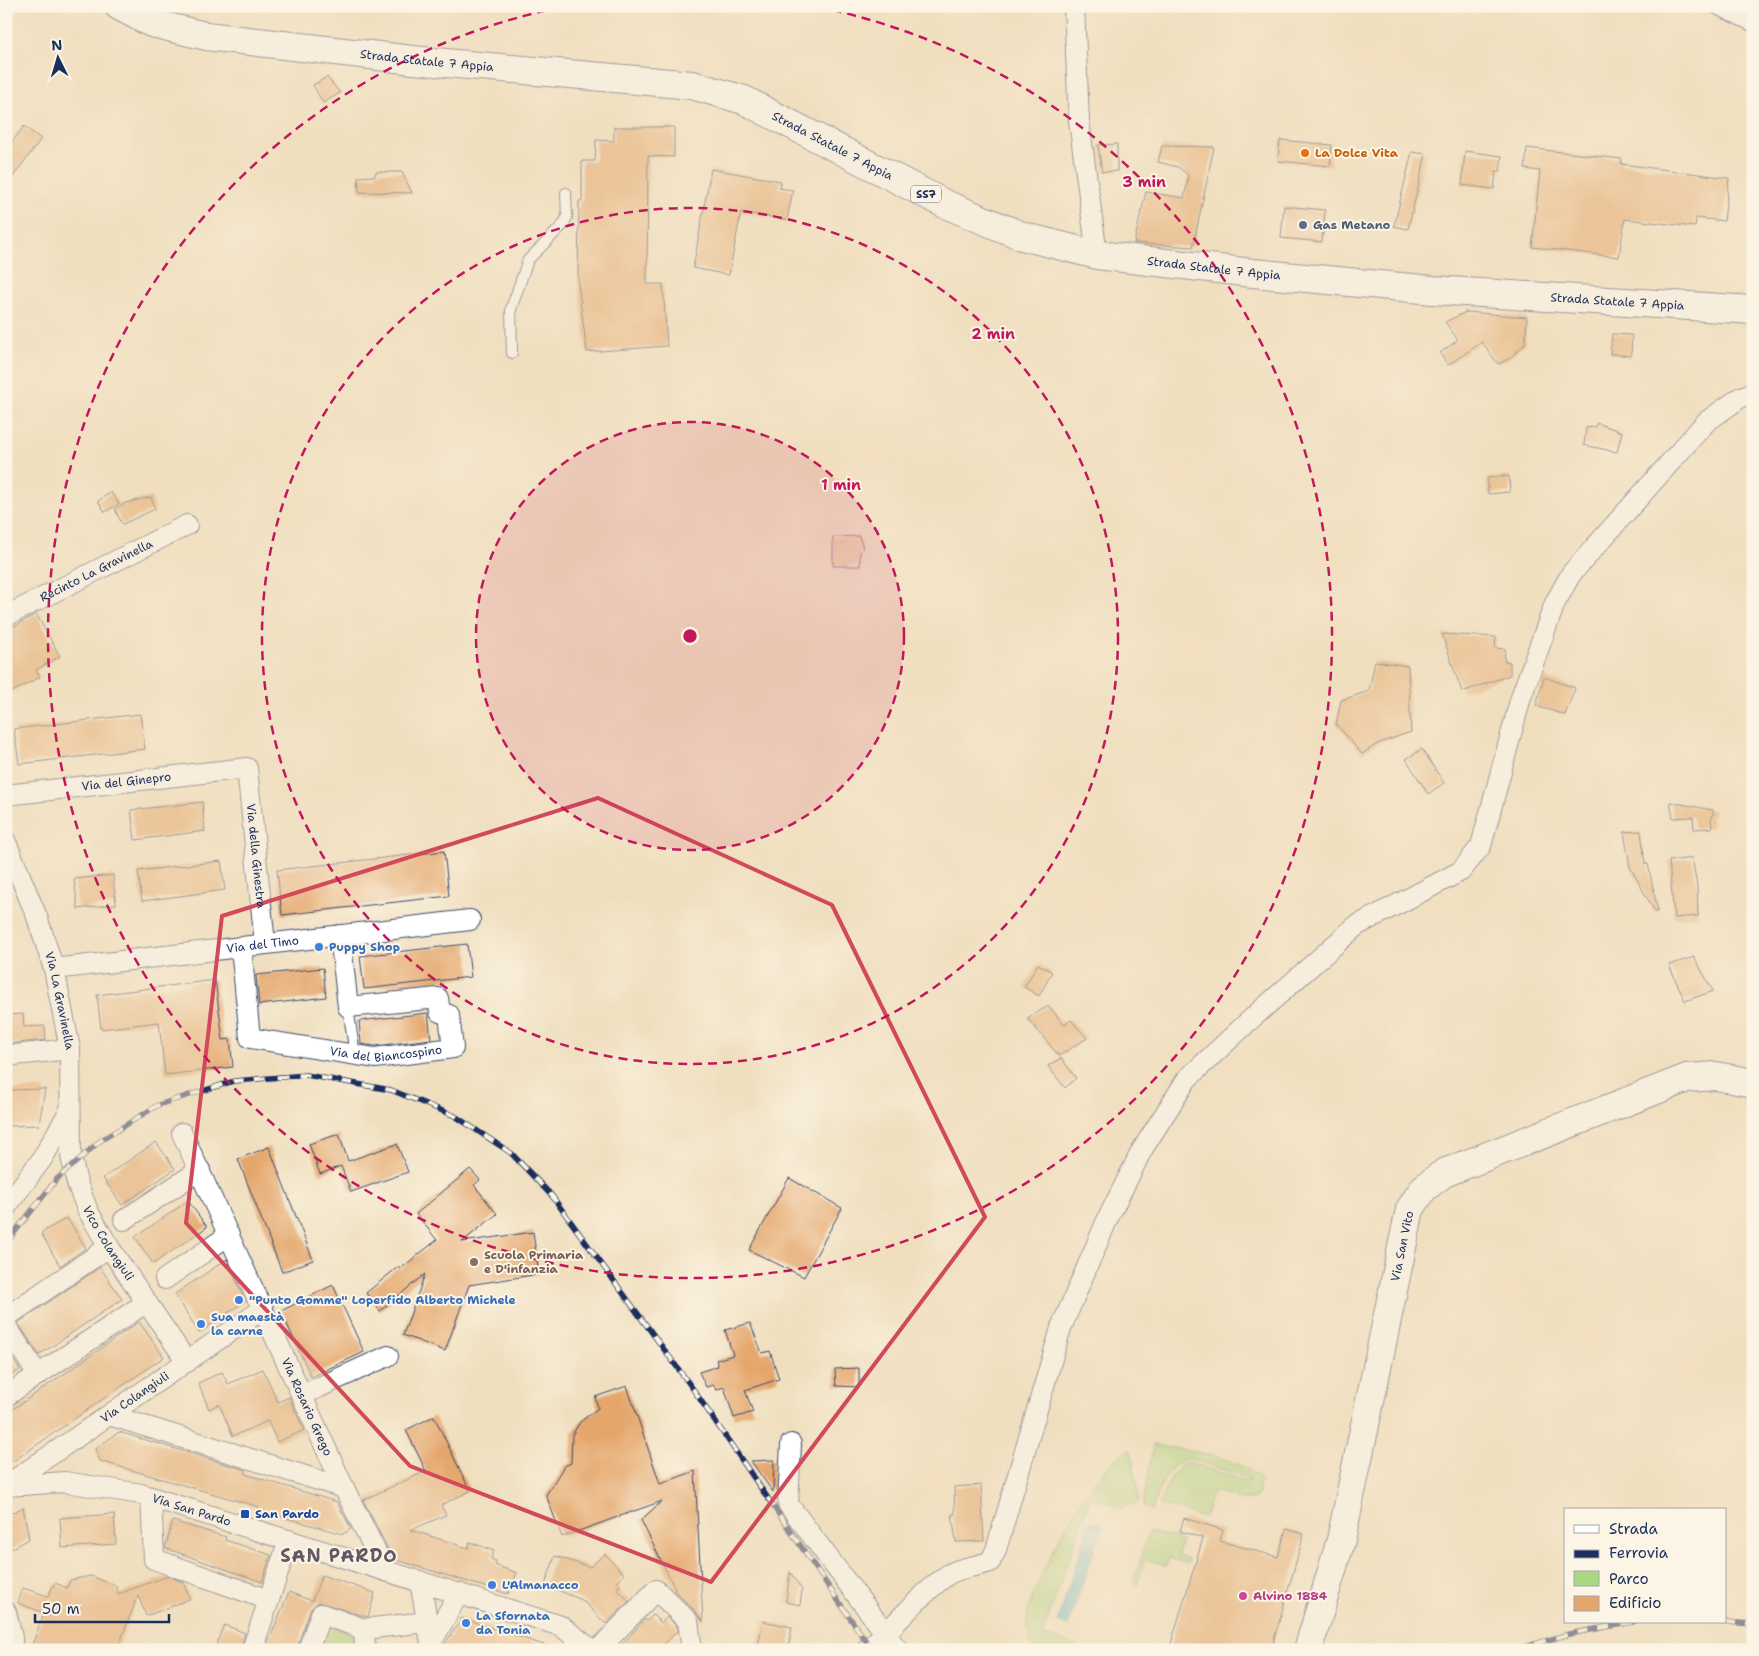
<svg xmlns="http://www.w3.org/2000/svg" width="1759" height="1656" viewBox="0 0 1759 1656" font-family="'Shantell Sans',sans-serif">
<rect width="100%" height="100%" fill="#fcf5e5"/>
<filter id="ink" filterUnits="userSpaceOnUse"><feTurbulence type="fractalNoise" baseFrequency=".02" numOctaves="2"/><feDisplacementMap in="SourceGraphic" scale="10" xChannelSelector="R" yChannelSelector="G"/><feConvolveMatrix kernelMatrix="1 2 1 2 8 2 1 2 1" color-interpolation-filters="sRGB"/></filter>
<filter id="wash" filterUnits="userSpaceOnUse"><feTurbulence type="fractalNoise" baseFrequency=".0096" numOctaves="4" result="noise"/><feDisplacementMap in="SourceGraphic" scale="20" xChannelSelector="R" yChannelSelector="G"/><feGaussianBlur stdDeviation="1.12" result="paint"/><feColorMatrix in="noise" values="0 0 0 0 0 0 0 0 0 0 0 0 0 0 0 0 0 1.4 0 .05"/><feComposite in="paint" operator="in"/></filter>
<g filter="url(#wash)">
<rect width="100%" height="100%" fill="#f0dfbf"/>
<!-- green -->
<g fill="#aad784" stroke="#628371">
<path d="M1153 1445C1180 1449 1244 1457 1260 1480L1258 1495C1246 1507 1227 1494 1213 1491L1204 1518 1159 1504 1170 1479 1183 1463 1189 1462 1247 1482 1249 1481 1248 1478 1188 1458C1167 1465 1158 1489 1152 1510L1143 1506Z"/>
<path d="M1131 1450 1139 1499 1136 1504H1126L1122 1508 1091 1497 1042 1635 1078 1647V1650H1035C1028 1641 1026 1625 1028 1613 1034 1581 1098 1455 1131 1450Z"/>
<polygon points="1149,1531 1182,1540 1178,1555 1189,1559 1188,1564 1169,1558 1166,1566 1145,1559 1137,1586 1133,1584"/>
<polygon points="327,1624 357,1635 358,1650 318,1650"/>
</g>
<!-- water -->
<polygon fill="#4cb3cb" stroke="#347194" points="1090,1521 1103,1525 1068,1626 1057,1622"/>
<g id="blocks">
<!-- building -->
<g fill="#e4a66b">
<polygon points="327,77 340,93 323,103 313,85"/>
<polygon points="24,126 41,139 6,186 6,150"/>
<polygon points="614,127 674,127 674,157 648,156 647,284 663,284 667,346 587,352 578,284 579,201 582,201 582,161 595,161 596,140 614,141"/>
<polygon points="1280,140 1332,145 1330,166 1278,161"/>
<polygon points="1117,144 1117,171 1102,172 1098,145"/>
<polygon points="1162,146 1214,147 1193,247 1134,243 1146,192 1184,198 1187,185 1188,175 1178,167 1158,162"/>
<polygon points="1527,148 1622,159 1621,164 1729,178 1724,221 1696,218 1695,227 1625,219 1619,257 1532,247 1540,171 1525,169"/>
<polygon points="1465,151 1502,156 1500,172 1496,171 1494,189 1462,185"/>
<polygon points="1412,152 1426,154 1408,229 1394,226"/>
<polygon points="711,169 781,181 779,188 793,190 787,220 741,212 729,275 693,268"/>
<polygon points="376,172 402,172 412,193 359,192 358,177 375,176"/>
<polygon points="1284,206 1325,210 1322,242 1281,238"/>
<polygon points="1466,312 1527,317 1525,344 1510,358 1498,364 1482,342 1448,365 1440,353 1458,340 1445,322"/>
<polygon points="1612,334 1632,335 1631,356 1610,354"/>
<polygon points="1597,423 1622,432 1617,452 1584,445 1586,428 1595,427"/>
<polygon points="1509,476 1510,492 1488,494 1487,478"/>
<polygon points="111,492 119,504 105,512 98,501"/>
<polygon points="151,497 155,509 123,524 121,522 115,509 125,503"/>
<polygon points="859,536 863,548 860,553 860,566 833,566 833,537"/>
<polygon points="36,614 60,656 36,670 40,677 6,695 6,631"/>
<polygon points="1442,634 1496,637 1495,648 1505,649 1504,661 1510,662 1510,675 1462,692"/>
<polygon points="1375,661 1408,666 1411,732 1379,743 1362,754 1336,724 1341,700 1369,691"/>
<polygon points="1544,677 1575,688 1565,715 1536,706"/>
<polygon points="140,714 145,749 19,764 14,729"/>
<polygon points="1422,749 1444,783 1428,794 1406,759"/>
<polygon points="202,802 205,831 135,840 131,810"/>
<polygon points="1670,802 1713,810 1713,815 1711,816 1712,828 1694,829 1693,817 1673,818"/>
<polygon points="1641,831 1645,864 1648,864 1658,911 1655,912 1630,867 1624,832"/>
<polygon points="444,851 449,896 282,915 277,870"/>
<polygon points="1692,858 1697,886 1698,916 1674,918 1669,861"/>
<polygon points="221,861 225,890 142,901 138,871"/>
<polygon points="113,875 116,904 78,909 74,879"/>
<polygon points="467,944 471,977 364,989 360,956"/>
<polygon points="1694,957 1713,991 1685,1001 1669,965"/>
<polygon points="1038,964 1052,972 1039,996 1024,987"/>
<polygon points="323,968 326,997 259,1005 256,975"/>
<polygon points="215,980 223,1040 230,1039 233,1067 165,1075 159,1022 101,1029 97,995"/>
<polygon points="1049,1006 1064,1025 1071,1020 1087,1038 1059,1056 1027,1018"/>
<polygon points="428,1013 431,1039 375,1046 361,1044 359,1021"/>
<polygon points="23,1014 24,1027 45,1026 46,1040 6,1044 6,1015"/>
<polygon points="1061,1058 1076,1078 1065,1088 1048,1066"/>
<polygon points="45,1089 39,1125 6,1126 6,1090"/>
<polygon points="339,1134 348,1161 397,1144 408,1172 351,1192 341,1166 320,1174 309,1144"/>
<polygon points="156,1142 175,1169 122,1205 103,1178"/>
<polygon points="269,1147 313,1260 282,1272 238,1159"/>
<polygon points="470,1169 480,1180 474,1185 497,1214 462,1242 533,1232 539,1274 469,1285 445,1351 403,1335 425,1274 380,1311 366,1293 398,1267 400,1269 437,1240 416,1214"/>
<polygon points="789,1178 842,1208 804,1277 749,1250"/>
<polygon points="188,1201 207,1227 153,1264 135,1237"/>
<polygon points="67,1218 86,1248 60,1266 41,1233"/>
<polygon points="227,1259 245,1301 199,1333 175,1294"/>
<polygon points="100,1267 122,1299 39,1355 18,1323"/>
<polygon points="333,1285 364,1352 311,1377 281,1311"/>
<polygon points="139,1322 164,1357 6,1466 6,1414"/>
<polygon points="750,1323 762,1353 770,1351 779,1379 745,1390 753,1412 734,1418 724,1387 716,1390 714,1385 706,1387 699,1372 718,1366 716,1360 733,1355 725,1330"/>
<polygon points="6,1348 20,1370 6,1379"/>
<polygon points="859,1368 859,1387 836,1386 835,1369"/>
<polygon points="263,1369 278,1402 289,1397 304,1430 277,1442 268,1421 233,1436 219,1404 209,1409 198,1383 222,1372 228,1384"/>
<polygon points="627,1386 660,1484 695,1471 703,1622 696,1612 674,1590 675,1589 641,1520 662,1501 562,1537 546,1495 564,1466 571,1463 572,1435 580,1422 598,1408 595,1397"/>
<polygon points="434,1416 470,1491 441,1505 446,1515 411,1530 468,1548 470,1542 494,1551 491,1559 496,1561 495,1565 517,1573 508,1594 393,1559 363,1500 426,1471 406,1430"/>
<polygon points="119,1432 246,1470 245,1474 337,1502 351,1529 343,1534 258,1510 259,1507 100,1461 95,1449"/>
<polygon points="774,1460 773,1492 751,1461"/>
<polygon points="981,1485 984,1541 956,1542 952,1514 955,1514 954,1487"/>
<polygon points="23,1507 29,1539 6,1552 6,1516"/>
<polygon points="114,1514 116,1544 62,1548 60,1518"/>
<polygon points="1184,1518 1223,1530 1220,1541 1278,1557 1286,1529 1304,1534 1271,1650 1169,1650 1203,1538 1180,1531"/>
<polygon points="173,1521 226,1537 225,1540 271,1555 262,1582 165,1548"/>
<polygon points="605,1554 624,1574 617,1582 620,1585 617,1589 629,1601 606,1624 582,1600 545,1585 555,1556 590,1567"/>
<polygon points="790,1572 802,1590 800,1605 786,1602"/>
<polygon points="322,1575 375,1593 368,1617 318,1602 310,1610 296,1650 265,1650 289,1592 312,1601"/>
<polygon points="91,1576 116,1586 118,1594 168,1576 183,1582 190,1599 146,1616 138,1595 117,1650 30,1650 44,1613 18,1603 23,1588 48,1596 55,1583 67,1588 70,1580"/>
<polygon points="653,1615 661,1623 667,1617 677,1627 677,1631 659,1650 617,1650 645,1619 647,1621"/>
<polygon points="462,1618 550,1647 549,1650 441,1650"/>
<polygon points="763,1621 792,1627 788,1650 757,1650"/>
<polygon points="224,1625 245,1633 240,1650 214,1650"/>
</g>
</g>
</g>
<g filter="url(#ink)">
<use href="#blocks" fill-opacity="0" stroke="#3b496d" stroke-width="1"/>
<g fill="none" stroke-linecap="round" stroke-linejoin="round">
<!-- lane casing -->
<g stroke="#3b496d" stroke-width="12">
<g id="lane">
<polyline points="512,353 511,309 528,260 564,224 567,217 566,193"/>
<polyline points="348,1007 355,1055"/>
</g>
</g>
<!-- street casing -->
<g stroke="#3b496d" stroke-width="22">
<g id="street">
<polyline points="1074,6 1079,121 1097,255"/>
<polyline points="1721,6 1753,21"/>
<path id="s1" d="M6 616 187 525"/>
<path id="s2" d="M6 795 247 768 265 944"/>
<path id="s3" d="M6 842 37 917 54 969 70 1049 71 1156 77 1183 88 1211 109 1247 187 1362"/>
<path id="s4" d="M241 947 250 1038 375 1058 453 1048 449 1015 440 1012 438 998 348 1007 340 935"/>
<path id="s5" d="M54 969 470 920"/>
<polyline points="6,1056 70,1049"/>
<path id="s6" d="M182 1133 344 1488 385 1570"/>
<polyline points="6,1207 42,1159 70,1110"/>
<polyline points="124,1220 200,1170"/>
<polyline points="165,1279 229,1235"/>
<polyline points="6,1317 109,1247"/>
<polyline points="6,1326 38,1375"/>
<polyline points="302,1395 388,1356"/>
<polyline points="6,1396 147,1302"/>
<polyline points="109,1415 344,1488"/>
<polyline points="791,1444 788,1504 898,1650"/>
<path id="s7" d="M7 1485 263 1309"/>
<path id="s8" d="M7 1486 65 1482 141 1494 561 1626 592 1650"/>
<polyline points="151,1497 154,1559 269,1600"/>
<polyline points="420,1581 431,1643 459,1593"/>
<polyline points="6,1612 12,1637 12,1650"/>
<polyline points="364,1629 365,1650"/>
<polyline points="252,1650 289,1540"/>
<polyline points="308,1650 321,1614 364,1629 427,1622"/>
<polyline points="598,1650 656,1590 688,1621 692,1650"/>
<path d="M866 1650C896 1627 918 1595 949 1574 958 1568 978 1566 990 1562L996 1550 1061 1328 1108 1218 1142 1150 1187 1079 1249 1021 1356 926 1461 871 1481 846 1521 697 1555 603 1571 574 1706 422 1741 397 1753 393"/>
</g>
</g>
<!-- secondary casing -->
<g stroke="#3b496d" stroke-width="30">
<g id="secondary">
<path id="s9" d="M1308 1650 1341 1540 1410 1209 1424 1188 1444 1173 1687 1078 1716 1076 1753 1083"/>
</g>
</g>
<!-- primary casing -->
<g stroke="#3b496d" stroke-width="30">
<g id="primary">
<path id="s10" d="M119 6 151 23 206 36 413 60 692 85 744 100 945 204 1022 236 1097 255 1253 273 1433 290 1753 310"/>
</g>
</g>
<!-- lane -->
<use href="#lane" stroke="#fff" stroke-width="10"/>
<!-- street -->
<use href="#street" stroke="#fff" stroke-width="20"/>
<!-- secondary -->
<use href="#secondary" stroke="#fff" stroke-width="28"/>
<!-- primary -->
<use href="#primary" stroke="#fff" stroke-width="28"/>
<!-- rail casing -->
<g stroke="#1b2f5e" stroke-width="5.5">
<g id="rail">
<polyline points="6,1243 57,1179 100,1141 158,1105 234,1081 306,1075 391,1090 455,1116 511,1153 552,1196 693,1389 872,1650"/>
<polyline points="1725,1622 1753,1624"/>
<polyline points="1514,1650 1569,1634 1633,1622"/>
</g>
</g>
<!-- rail -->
<use href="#rail" stroke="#fcf5e5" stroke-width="4" stroke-dasharray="11" stroke-linecap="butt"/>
</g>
</g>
<!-- marked area -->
<path d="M0 0H1759V1656H0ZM598 798 832 905 985 1217 711 1582 410 1466 186 1223 222 916Z" fill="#f0dfbf" fill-opacity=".55" fill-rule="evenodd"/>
<path fill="none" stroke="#d1495b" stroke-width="4" stroke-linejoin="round" d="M598 798 832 905 985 1217 711 1582 410 1466 186 1223 222 916Z"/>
<!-- distance rings -->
<circle cx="690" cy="636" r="214" fill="#c2185b" fill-opacity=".12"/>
<g fill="none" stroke="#c2185b" stroke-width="2.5" stroke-dasharray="9 6">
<circle cx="690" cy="636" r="214"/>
<circle cx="690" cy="636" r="428"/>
<path d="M818 7A642 642 0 1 1 562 7"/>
</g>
<!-- markers -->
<circle fill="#e8710a" stroke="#fcf5e5" stroke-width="2" cx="1305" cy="153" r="5"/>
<circle fill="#5c6f8a" stroke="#fcf5e5" stroke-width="2" cx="1303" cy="225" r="5"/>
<g fill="#3f7fe0" stroke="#fcf5e5" stroke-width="2">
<circle cx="319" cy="947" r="5"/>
<circle cx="239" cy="1300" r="5"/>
<circle cx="201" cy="1324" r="5"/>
<circle cx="492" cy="1585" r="5"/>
<circle cx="466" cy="1623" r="5"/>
</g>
<circle fill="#8d6e63" stroke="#fcf5e5" stroke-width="2" cx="474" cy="1262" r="5"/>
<rect fill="#1a4fb4" stroke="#fcf5e5" stroke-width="2" x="240" y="1509" width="10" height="10" rx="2.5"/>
<circle fill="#d1479c" stroke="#fcf5e5" stroke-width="2" cx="1243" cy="1596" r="5"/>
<g text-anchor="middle" stroke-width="4" stroke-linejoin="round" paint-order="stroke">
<!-- shield labels -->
<rect fill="#fcf5e5" stroke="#5e6a86" stroke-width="1" x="911" y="185.5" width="30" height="17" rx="4"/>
<g font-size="11" font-weight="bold" fill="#1b2f5e">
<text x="926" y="198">SS7</text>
</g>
<!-- street labels -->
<g font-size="12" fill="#1b2f5e" stroke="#fcf5e5">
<text dy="4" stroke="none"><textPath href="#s10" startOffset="315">Strada Statale 7 Appia</textPath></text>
<text dy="4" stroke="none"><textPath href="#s10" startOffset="735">Strada Statale 7 Appia</textPath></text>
<text dy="4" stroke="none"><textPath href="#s10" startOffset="1140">Strada Statale 7 Appia</textPath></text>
<text dy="4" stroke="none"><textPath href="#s10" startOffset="1545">Strada Statale 7 Appia</textPath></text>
<text dy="4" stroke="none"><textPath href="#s1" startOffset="101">Recinto La Gravinella</textPath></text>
<text dy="4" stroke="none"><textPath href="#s2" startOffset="121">Via del Ginepro</textPath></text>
<text dy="4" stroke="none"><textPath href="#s2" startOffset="331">Via della Ginestra</textPath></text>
<text dy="4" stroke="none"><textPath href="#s5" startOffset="210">Via del Timo</textPath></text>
<text dy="4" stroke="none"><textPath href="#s3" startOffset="168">Via La Gravinella</textPath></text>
<text dy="4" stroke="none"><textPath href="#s4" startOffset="229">Via del Biancospino</textPath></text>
<text dy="4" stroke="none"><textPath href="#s3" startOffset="420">Vico Colangiuli</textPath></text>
<text dy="4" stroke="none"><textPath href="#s9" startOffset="415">Via San Vito</textPath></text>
<text dy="4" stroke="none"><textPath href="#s7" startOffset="155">Via Colangiuli</textPath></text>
<text dy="4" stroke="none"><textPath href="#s6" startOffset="301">Via Rosario Grego</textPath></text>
<text dy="4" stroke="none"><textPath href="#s8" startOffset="188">Via San Pardo</textPath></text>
</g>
<!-- food labels -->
<g font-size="12" font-weight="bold" fill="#c56008" stroke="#fcf5e5" text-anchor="start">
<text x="1315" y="157">La Dolce Vita</text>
</g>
<!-- service labels -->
<g font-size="12" font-weight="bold" fill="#4e5e75" stroke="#fcf5e5" text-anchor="start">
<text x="1313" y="229">Gas Metano</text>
</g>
<!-- shop labels -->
<g font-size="12" font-weight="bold" fill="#366cbe" stroke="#fcf5e5" text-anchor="start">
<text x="329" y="951">Puppy Shop</text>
<text x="249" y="1304">"Punto Gomme" Loperfido Alberto Michele</text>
<text x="211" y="1321">Sua maestà<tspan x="211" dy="14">la carne</tspan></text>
<text x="502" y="1589">L'Almanacco</text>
<text x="476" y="1620">La Sfornata<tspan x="476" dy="14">da Tonia</tspan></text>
</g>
<!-- education labels -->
<g font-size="12" font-weight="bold" fill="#785e54" stroke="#fcf5e5" text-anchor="start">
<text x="484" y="1259">Scuola Primaria<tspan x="484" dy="14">e D'infanzia</tspan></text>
</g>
<!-- transit labels -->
<g font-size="12" font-weight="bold" fill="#164399" stroke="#fcf5e5" text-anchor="start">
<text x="255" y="1518">San Pardo</text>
</g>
<!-- hotel labels -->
<g font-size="12" font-weight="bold" fill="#b23c85" stroke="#fcf5e5" text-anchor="start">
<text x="1253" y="1600">Alvino 1884</text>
</g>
<!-- district labels -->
<g font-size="18" font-weight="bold" letter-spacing="1" fill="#615963" stroke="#fcf5e5">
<text x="339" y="1562">SAN PARDO</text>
</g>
</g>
<circle cx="690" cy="636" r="8" fill="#c2185b" stroke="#fcf5e5" stroke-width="2.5"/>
<g font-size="15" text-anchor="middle" font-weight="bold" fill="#c2185b" stroke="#fcf5e5" stroke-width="4" stroke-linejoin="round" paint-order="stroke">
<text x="1144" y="187">3 min</text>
<text x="993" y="339">2 min</text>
<text x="841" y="490">1 min</text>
</g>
<!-- margin -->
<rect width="1759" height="1656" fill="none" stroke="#fcf5e5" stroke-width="25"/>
<!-- legend -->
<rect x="1564" y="1508" width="162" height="115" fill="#fcf5e5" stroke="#a2a6af"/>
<rect x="1574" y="1525" width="25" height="8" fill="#ffffff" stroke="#a2a6af"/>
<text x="1609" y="1534" font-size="15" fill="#1b2f5e">Strada</text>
<rect x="1574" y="1550" width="25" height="8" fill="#1b2f5e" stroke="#a2a6af"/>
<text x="1609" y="1558" font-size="15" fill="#1b2f5e">Ferrovia</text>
<rect x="1574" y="1571" width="25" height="15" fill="#aad784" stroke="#a2a6af"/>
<text x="1609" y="1584" font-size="15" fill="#1b2f5e">Parco</text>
<rect x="1574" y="1596" width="25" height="15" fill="#e4a66b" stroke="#a2a6af"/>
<text x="1609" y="1608" font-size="15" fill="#1b2f5e">Edificio</text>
<!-- north arrow -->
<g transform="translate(58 58) rotate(355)" stroke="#fcf5e5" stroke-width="4" paint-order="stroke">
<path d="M0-4L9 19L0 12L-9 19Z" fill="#1b2f5e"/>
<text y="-8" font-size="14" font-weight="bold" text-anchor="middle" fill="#1b2f5e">N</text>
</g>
<!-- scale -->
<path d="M35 1614v8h134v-8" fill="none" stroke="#1b2f5e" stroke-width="2.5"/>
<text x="42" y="1614" font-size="15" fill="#1b2f5e" stroke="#fcf5e5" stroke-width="4" paint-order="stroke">50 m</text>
</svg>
